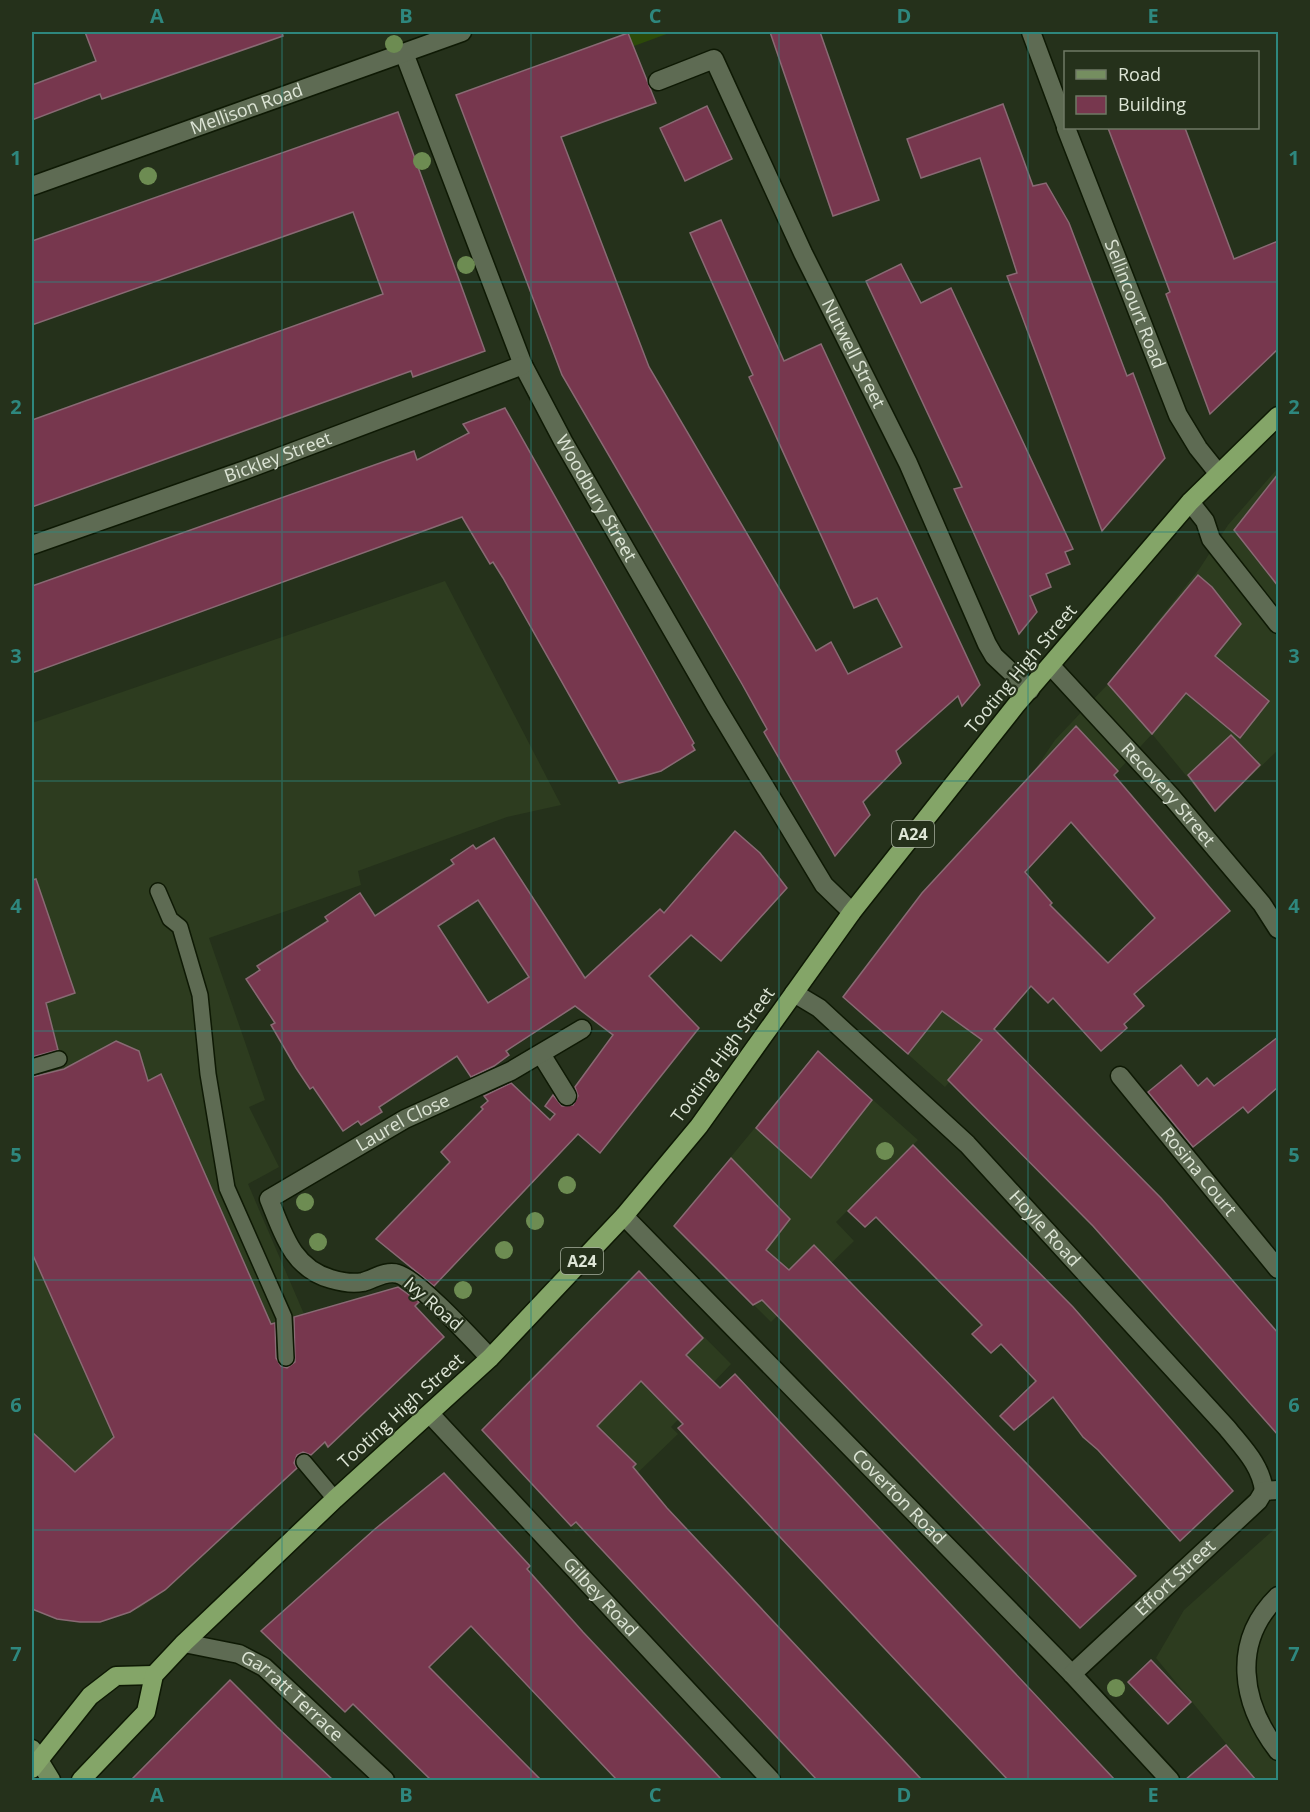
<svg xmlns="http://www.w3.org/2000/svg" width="1310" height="1812" viewBox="0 0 1310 1812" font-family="'Open Sans',sans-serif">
<rect width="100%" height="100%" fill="#25311b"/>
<!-- built -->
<g fill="#2d3c1f">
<polygon points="1278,468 1278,750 1215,811 1152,734 1025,872 1052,903 995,958 1027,992 945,1087 843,997 925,890 1034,771 1055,740 1108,684 1200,568 1228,525"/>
<polygon points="445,581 561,805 507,817 358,871 361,885 209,938 265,1100 249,1107 279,1167 248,1184 304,1314 397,1287 444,1337 327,1448 323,1444 169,1588 140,1608 100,1621 69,1621 48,1616 32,1609 32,723"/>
<polygon points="818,1051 918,1140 836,1222 854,1241 771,1322 674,1226"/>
<polygon points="639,1271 731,1364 671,1427 678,1434 576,1532 482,1430"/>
<polygon points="1278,1526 1278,1780 1256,1780 1156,1658 1184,1610"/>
</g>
<!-- green -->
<polygon fill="#2d4a0a" points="627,32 672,32 634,46"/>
<!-- building -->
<g fill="#77374e" stroke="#896a74" stroke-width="1.5" fill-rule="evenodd">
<polygon points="85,32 282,32 283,36 102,99 100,94 32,120 32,85 96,61"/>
<polygon points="770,32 820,32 879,200 833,216"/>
<polygon points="628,33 656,103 561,137 649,367 816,651 831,642 848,674 902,647 877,598 854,608 749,377 753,375 690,233 721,220 784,361 821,344 980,685 962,706 958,696 896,751 901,763 863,802 870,815 835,856 764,732 767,729 742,684 562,375 456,95"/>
<polygon points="1003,104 1033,186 1046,183 1069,223 1127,376 1133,373 1165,458 1102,531 1007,276 1017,273 980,158 921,178 907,139"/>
<polygon points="707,106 732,159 685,181 660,128"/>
<polygon points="398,112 485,351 413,377 411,371 32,507 32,420 383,294 353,212 32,325 32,241"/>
<polygon points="1108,128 1185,128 1234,259 1278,241 1278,349 1210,414 1166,294 1170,292"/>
<polygon points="901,264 921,303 951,288 1073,549 1065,552 1070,564 1046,574 1051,587 1030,596 1037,612 1019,634 954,489 962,487 866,281"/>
<polygon points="505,408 694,743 692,745 695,750 661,771 619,783 503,578 493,562 490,564 462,517 32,673 32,586 414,451 417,460 469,433 463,424"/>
<polygon points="1278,474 1278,586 1234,530"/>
<polygon points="1198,575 1212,587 1241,624 1215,656 1269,701 1240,738 1186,693 1152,734 1108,684"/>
<path d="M1076 726 1118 771 1114 775 1230 911 1134 994 1144 1006 1124 1024 1127 1028 1101 1051 1053 998 1048 1003 1031 986 994 1029 1161 1198 1278 1333V1435L1093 1226 948 1080 982 1040 942 1011 908 1054 843 997 922 893ZM1071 822 1155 918 1108 963 1050 905 1052 903 1025 872Z"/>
<polygon points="1231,735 1260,765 1215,811 1188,775"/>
<path d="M735 831 760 853 787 888 721 961 691 935 649 976 699 1028 600 1153 578 1134 434 1286 376 1239 450 1162 441 1152 483 1109 481 1107 488 1101 484 1096 511 1083 550 1120 555 1114 545 1106 553 1095 562 1106 573 1105 578 1096 575 1087 613 1035 575 1006 506 1051 509 1055 494 1066 471 1077 457 1056 379 1107 382 1112 361 1125 358 1121 343 1131 313 1087 310 1089 296 1068 271 1025 275 1023 246 979 260 970 257 966 328 921 325 917 360 893 375 916 454 864 451 860 473 845 476 849 494 838 585 978 660 909 664 913ZM478 900 529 977 488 1003 438 926Z"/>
<polygon points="36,879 75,993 46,1003 58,1050 32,1057 32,880"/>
<polygon points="1278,1037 1278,1087 1248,1113 1243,1107 1193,1147 1148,1092 1181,1065 1198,1086 1207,1078 1214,1086"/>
<polygon points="116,1041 139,1051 148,1081 161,1074 271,1324 275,1323 276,1358 281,1366 287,1368 295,1362 294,1317 398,1287 419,1302 415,1306 444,1337 328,1447 325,1442 311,1455 303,1452 297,1455 294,1463 297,1468 165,1590 130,1612 100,1622 80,1622 57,1619 32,1609 32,1432 75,1472 114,1437 32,1253 32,1077 64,1069"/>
<polygon points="818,1051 872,1100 811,1178 756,1128"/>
<polygon points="913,1145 1073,1307 1233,1491 1180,1541 1098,1450 1083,1437 1053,1397 1014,1430 1000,1416 1036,1381 1001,1344 991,1353 972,1334 982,1325 876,1217 865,1227 848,1211"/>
<polygon points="731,1158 790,1219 766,1250 789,1270 814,1245 1136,1576 1080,1628 762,1300 753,1305 674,1226"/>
<polygon points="639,1271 703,1338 686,1355 720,1388 735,1374 1115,1780 1008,1780 704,1456 678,1428 683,1424 641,1381 597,1426 636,1464 633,1467 667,1508 922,1780 817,1780 576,1522 571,1526 482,1430"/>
<polygon points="444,1473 530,1566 527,1569 583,1632 722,1780 617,1780 471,1626 429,1667 541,1780 431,1780 353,1704 345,1712 261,1631 375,1529"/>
<polygon points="1151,1660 1191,1702 1168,1724 1128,1682"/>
<polygon points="230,1680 277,1727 333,1780 131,1780"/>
<polygon points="1226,1745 1256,1780 1185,1780"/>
</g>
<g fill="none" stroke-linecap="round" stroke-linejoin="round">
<!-- lane casing -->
<g stroke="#0e1904" stroke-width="18">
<g id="lane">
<polyline points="158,891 170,919 180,927 200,995 208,1074 227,1188 284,1317 286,1358"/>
<polyline points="32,1067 59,1059"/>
<polyline points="304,1462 335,1499"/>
</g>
</g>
<!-- street casing -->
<g stroke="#0e1904" stroke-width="21">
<g id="street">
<polyline points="1031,32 1066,126"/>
<path id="s1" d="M404 53 523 365 563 441 716 706 824 885 852 912"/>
<path id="s2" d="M658 81 714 59 803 253 908 463 987 644 994 656 1030 690"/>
<path id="s3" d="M1066 128 1178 415 1198 448 1218 473"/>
<path id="s4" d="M32 186 462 32"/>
<polyline points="1190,502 1205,521 1211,539 1278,624"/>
<path id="s5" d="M32 545 245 470 523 365"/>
<path id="s6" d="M1051 666 1170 795 1262 904 1278 929"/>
<path id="s7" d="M794 993 819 1008 967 1144 1227 1428C1243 1448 1261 1465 1264 1491"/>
<polyline points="541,1054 567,1096"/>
<path id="s8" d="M1120 1076 1278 1269"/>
<path id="s9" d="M624 1216 1072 1674 1170 1780"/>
<path id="s10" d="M490 1358C473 1340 418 1280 398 1274 386 1270 374 1279 363 1282 352 1284 341 1282 331 1279 292 1268 283 1233 269 1199L405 1119 511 1071 582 1029"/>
<path id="s11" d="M430 1414 771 1780"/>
<path d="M1278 1596C1231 1642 1241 1703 1278 1751"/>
<path id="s12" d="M184 1643 239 1654 264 1667 385 1780"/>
<path id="s13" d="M1072 1674 1258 1501 1264 1491 1278 1490"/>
</g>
</g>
<!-- primary casing -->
<g stroke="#0e1904" stroke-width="21">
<polyline id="primary" points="32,1749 51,1780"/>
</g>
<!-- highway casing -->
<g stroke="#0e1904" stroke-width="21">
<g id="highway">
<polyline points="32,1769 90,1696 116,1676 154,1675"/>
<polyline points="81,1780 146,1712 154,1675 184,1643 335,1499 490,1358 624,1216 699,1126 852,912 1016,705 1190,502 1278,416"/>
</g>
</g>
<!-- lane -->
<use href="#lane" stroke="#5e6b53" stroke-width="15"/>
<!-- street -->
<use href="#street" stroke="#5e6b53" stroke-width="18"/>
<!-- primary -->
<use href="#primary" stroke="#758e60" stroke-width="18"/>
<!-- highway -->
<use href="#highway" stroke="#84a568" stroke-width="18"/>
</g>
<!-- trees -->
<g fill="#6d8c52">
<circle cx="394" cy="44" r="9"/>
<circle cx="422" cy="161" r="9"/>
<circle cx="148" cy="176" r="9"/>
<circle cx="466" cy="265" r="9"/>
<circle cx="885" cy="1151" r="9"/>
<circle cx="567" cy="1185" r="9"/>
<circle cx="305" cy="1202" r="9"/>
<circle cx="535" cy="1221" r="9"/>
<circle cx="318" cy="1242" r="9"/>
<circle cx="504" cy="1250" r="9"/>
<circle cx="463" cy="1290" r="9"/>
<circle cx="1116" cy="1688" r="9"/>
</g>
<!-- grid -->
<path fill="none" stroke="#2e877e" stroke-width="1.5" stroke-opacity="0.55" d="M282 32V1780M531 32V1780M779 32V1780M1028 32V1780M32 282H1278M32 532H1278M32 781H1278M32 1031H1278M32 1280H1278M32 1530H1278"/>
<g text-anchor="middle" stroke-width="4.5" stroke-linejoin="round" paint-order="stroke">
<!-- shield labels -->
<g fill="#25311b" stroke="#a6af9e" stroke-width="1.5">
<rect x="892" y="821" width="42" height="26" rx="4.5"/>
<rect x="561" y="1248" width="42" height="26" rx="4.5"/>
</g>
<g font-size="16" font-weight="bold" fill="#dde5d6">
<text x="913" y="840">A24</text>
<text x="582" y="1267">A24</text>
</g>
<!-- street labels -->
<g font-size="18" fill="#dde5d6" stroke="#25311b">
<text dy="6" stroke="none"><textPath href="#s4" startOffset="228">Mellison Road</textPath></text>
<text dy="6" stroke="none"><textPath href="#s3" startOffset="189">Sellincourt Road</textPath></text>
<text dy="6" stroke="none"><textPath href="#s2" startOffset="386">Nutwell Street</textPath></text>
<text dy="6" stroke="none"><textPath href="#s5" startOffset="261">Bickley Street</textPath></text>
<text dy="6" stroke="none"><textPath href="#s1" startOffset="486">Woodbury Street</textPath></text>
<text transform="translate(1021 669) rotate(-50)" y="6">Tooting High Street</text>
<text dy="6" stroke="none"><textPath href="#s6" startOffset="174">Recovery Street</textPath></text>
<text transform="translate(723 1055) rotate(-54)" y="6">Tooting High Street</text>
<text dy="6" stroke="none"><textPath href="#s10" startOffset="454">Laurel Close</textPath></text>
<text dy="6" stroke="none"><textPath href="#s8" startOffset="124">Rosina Court</textPath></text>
<text dy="6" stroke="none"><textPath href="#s7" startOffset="345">Hoyle Road</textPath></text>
<text transform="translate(433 1304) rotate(41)" y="6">Ivy Road</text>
<text transform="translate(401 1411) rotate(-42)" y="6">Tooting High Street</text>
<text dy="6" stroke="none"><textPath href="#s9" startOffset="393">Coverton Road</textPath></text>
<text dy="6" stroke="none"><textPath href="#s13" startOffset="141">Effort Street</textPath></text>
<text dy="6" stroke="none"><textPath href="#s11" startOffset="250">Gilbey Road</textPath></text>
<text dy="6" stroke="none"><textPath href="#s12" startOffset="124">Garratt Terrace</textPath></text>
</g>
</g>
<!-- border -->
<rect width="1310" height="1812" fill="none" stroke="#25311b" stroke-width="66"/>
<!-- legend -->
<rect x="1064" y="51" width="195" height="78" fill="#25311b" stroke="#6f7966" stroke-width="1.5"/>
<rect x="1076" y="70" width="30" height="9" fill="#758e60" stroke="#6f7966" stroke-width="1.5"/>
<text x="1118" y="81" font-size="18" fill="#dde5d6">Road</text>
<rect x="1076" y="96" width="30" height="18" fill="#77374e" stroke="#6f7966" stroke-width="1.5"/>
<text x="1118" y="111" font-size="18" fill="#dde5d6">Building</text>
<rect x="33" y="33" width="1244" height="1746" fill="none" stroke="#2e877e" stroke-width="2"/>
<g font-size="20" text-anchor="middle" font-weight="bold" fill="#2e877e">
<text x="157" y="23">A</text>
<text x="406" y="23">B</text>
<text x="655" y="23">C</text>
<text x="904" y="23">D</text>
<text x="1153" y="23">E</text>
<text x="16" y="165">1</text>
<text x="1294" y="165">1</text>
<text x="16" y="414">2</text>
<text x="1294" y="414">2</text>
<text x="16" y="663">3</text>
<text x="1294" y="663">3</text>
<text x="16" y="913">4</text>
<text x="1294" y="913">4</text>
<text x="16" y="1162">5</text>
<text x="1294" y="1162">5</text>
<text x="16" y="1412">6</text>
<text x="1294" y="1412">6</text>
<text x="16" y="1661">7</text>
<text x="1294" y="1661">7</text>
<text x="157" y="1802">A</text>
<text x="406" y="1802">B</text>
<text x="655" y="1802">C</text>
<text x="904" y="1802">D</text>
<text x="1153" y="1802">E</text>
</g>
</svg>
